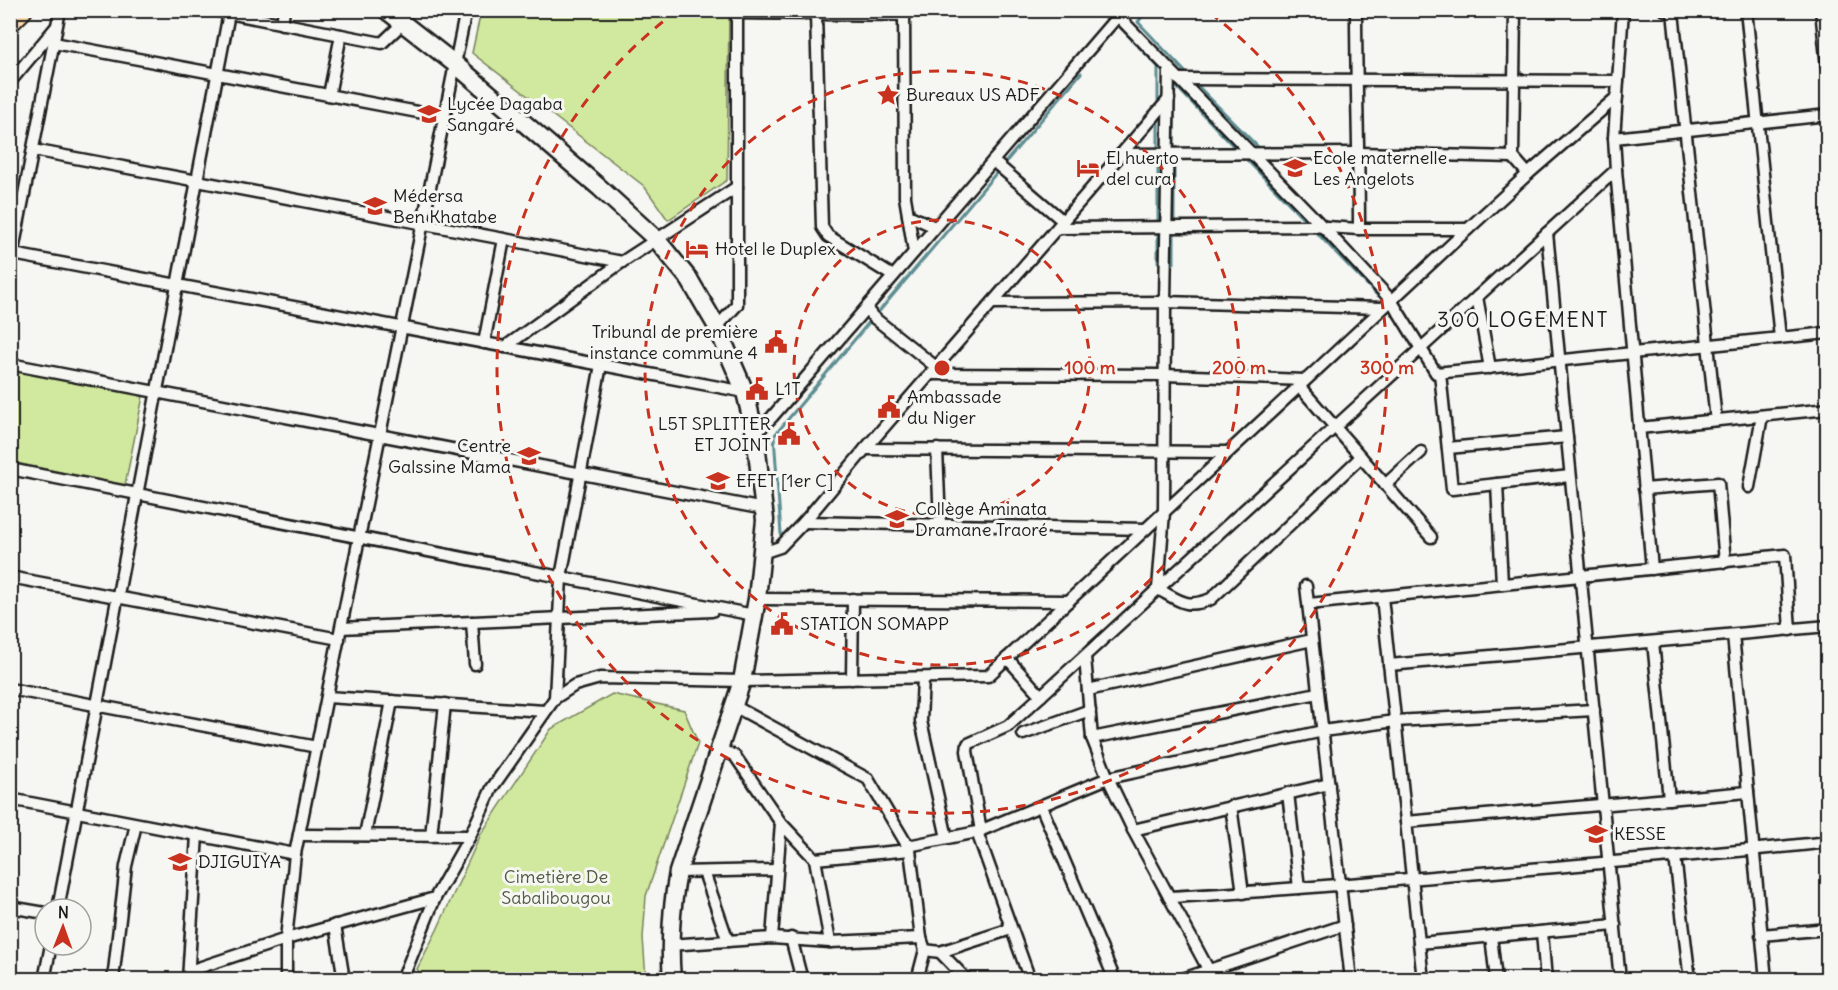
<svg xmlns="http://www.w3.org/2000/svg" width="1838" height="990" viewBox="0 0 1838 990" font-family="Delius,sans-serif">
<rect width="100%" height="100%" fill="#f6f6f2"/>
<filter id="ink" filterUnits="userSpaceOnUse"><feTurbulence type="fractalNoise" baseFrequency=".0167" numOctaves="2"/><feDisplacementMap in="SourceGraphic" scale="12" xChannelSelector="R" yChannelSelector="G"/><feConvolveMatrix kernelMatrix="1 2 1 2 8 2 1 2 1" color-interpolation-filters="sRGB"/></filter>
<g filter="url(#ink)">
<!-- green -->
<g fill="#d1e99e" stroke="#76825d" stroke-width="1.5">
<polygon points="481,11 729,11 727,180 668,220 644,186 472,53"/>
<polygon points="10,370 143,396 125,485 11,462"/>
<polygon points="612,694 684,710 698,743 646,896 643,938 646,979 424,979 417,969 437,930 481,834 551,729"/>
</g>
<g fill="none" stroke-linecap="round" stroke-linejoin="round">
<!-- stream -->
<g stroke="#5d8d92" stroke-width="3">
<polyline points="400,10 409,17"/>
<polyline points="1104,10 1112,18"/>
<polyline points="1147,10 1138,22 1189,76"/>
<polyline points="1116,23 1166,75"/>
<polyline points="1158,67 1158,107"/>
<polyline points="1172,82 1238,151"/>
<polyline points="1195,83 1260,149"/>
<polyline points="1158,117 1158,224"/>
<polyline points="1266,148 1301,147"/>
<polyline points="1174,150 1174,85"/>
<polyline points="1245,158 1307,222"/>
<polyline points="1313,229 1377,295"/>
<polyline points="1158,262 1158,231"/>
<polyline points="1174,263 1174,157"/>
<polyline points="876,315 1081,73"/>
<polyline points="781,534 774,436 871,320"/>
</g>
<!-- street casing -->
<g stroke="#1c1c1c" stroke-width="15">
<g id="street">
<polyline points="213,10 382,43 402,24"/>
<polyline points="904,10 905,197 908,215 935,227"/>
<polyline points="1112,10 1323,227 1391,300 1436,373 1828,333"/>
<path d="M1356 10C1356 83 1359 156 1359 229"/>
<polyline points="1515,10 1513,157 1528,174"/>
<polyline points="1623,10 1614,138 1616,170 1652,569"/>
<polyline points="1665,10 1681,10"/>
<polyline points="1746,10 1780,338"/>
<polyline points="1821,10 1828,76"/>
<polyline points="1673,12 1716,420"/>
<polyline points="737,13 904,15"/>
<polyline points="816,14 822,227 828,236 893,276"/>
<polyline points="282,24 284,10"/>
<polyline points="54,43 444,117"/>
<path d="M1169 70 1165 302 1164 512 1158 589C1180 601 1186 609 1211 599L1361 457"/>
<polyline points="1178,79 1618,81"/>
<polyline points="10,82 56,27"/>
<polyline points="329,95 341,35"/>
<polyline points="1614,138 1828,115"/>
<polyline points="33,150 504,239 622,262"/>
<polyline points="1121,154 1359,153 1513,157"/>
<polyline points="993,161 1063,221"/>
<polyline points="908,215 914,252"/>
<polyline points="1058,228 1310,226 1359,229 1468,229"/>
<polyline points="1547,233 1620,980"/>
<polyline points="13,254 745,392"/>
<polyline points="10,266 60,10"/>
<polyline points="1477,297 1490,368"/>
<polyline points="992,303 1165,302 1382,308"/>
<polyline points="866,308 873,317 936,367"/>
<polyline points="717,327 737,305 737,10"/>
<polyline points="484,343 504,239"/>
<polyline points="505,347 622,262 737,187"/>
<polyline points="10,364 764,509"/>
<polyline points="1440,373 1452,489 1570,476"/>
<polyline points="930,374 1164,375 1305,380"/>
<polyline points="1299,386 1431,537"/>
<polyline points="1639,428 1828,409"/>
<polyline points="755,434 772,417 1123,10"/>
<polyline points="1448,448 1567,437"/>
<polyline points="865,449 1228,452"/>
<polyline points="937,449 940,524"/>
<polyline points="10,469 754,615"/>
<polyline points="1497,484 1502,584"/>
<polyline points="1385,485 1421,452"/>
<polyline points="1749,487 1762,416"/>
<polyline points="1644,489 1718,483 1725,562"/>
<polyline points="804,522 1146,529"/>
<polyline points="762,553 780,547 804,522 865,449 1169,99"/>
<polyline points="10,577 339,639"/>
<polyline points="1306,586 1351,980"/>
<polyline points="1382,597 1423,980"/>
<polyline points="757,599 1069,601"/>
<polyline points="1309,604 1785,555 1790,630"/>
<polyline points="472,622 475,664"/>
<polyline points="341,628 712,611"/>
<polyline points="1733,635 1766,980"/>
<polyline points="1653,642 1669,799"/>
<polyline points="1085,657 1092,738 1108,778 1133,830 1214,980"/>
<polyline points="1007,658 1041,696"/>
<polyline points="1389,665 1828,626"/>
<polyline points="923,678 921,721 947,838"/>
<polyline points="852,679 853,599"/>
<polyline points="10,689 317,747"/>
<polyline points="1088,690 1312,640"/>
<polyline points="327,697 545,711"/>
<polyline points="555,698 575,685 600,678 742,681 988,676 1468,229 1528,174 1617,97"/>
<polyline points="734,706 868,779 910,850 921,938 925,950 940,952 967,980"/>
<polyline points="1023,734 1090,710"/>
<polyline points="1092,738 1318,693"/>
<polyline points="719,749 735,756 781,823 815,859 830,942"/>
<polyline points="1288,793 1299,888"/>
<polyline points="10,799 295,854"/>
<polyline points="1041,806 1115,980"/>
<polyline points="1231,806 1243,893"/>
<polyline points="1406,822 1748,792"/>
<polyline points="1133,830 1329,784"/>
<polyline points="981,831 967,751 968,744 1008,726 1616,170"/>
<polyline points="977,832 1030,980"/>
<polyline points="299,835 470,836"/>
<polyline points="365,835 392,701"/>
<polyline points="431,836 445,704"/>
<polyline points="908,846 977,832 1108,778 1323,731 1395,721 1594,710"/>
<polyline points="1675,857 1690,980"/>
<polyline points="815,859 910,850"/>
<polyline points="678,872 777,870"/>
<polyline points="704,872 728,941"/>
<path d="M1169 897C1282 891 1393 880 1505 871 1613 862 1720 854 1828 842"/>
<polyline points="10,907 45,913"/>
<polyline points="58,909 229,13"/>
<polyline points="335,925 344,980"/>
<polyline points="1542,932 1546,980"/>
<polyline points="1761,935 1828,929"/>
<polyline points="1491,936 1496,980"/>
<polyline points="772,938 781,823"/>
<polyline points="791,938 802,980"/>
<polyline points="1419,943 1615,925"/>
<polyline points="669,945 772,938 830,942 921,938"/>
<polyline points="940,952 1011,929"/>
<polyline points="189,971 286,939 435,898"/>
<polyline points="44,980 51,945"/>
<polyline points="113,980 126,866 136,824"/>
<polyline points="188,980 197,835"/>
<polyline points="286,980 286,939 295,854 466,10"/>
<polyline points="402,980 435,898 470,836 492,788 555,698 561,577 601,365"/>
<polyline points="917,980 925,950"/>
<polyline points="1179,980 1345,925"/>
</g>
</g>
<!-- secondary casing -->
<g stroke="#1c1c1c" stroke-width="21">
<path id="secondary" d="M386 10 455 64 600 188 657 240 689 279 717 327 745 392 755 434 765 520 757 599 742 681 678 872C671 910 669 941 672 980"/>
</g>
<!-- primary casing -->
<g stroke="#1c1c1c" stroke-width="22">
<polyline id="primary" points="10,23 23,10"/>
</g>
<!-- street -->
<use href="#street" stroke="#f6f6f2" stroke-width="10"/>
<!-- secondary -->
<use href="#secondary" stroke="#f6f6f2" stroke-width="16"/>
<!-- primary -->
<use href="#primary" stroke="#fedbac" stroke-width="18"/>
</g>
</g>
<!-- distance rings -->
<g fill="none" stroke="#c8321e" stroke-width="3" stroke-dasharray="10 8">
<circle cx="942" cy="368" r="148"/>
<circle cx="942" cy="368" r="297"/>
<path d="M1210 13A445 445 0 1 1 674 13"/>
</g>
<!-- icons -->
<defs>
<g id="sight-bare" transform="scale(1.8)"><path d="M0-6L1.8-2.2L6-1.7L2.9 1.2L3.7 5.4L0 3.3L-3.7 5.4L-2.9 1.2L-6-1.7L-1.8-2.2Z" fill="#c8321e" stroke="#f6f6f2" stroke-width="2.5" paint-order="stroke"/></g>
<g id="school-bare" transform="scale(1.8)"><path d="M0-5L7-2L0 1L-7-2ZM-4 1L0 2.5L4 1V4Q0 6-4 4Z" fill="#c8321e" stroke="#f6f6f2" stroke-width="2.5" paint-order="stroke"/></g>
<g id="hotel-bare" transform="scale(1.8)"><path d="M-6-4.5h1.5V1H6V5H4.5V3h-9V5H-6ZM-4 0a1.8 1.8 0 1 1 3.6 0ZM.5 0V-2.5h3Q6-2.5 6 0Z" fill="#c8321e" stroke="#f6f6f2" stroke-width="2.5" paint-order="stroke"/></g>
<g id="civic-bare" transform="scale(1.8)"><path d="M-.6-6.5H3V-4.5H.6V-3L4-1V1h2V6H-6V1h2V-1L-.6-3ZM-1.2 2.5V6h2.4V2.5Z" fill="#c8321e" stroke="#f6f6f2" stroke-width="2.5" paint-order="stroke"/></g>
</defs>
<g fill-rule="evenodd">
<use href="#sight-bare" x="888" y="95"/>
<use href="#school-bare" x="429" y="114"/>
<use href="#hotel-bare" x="1088" y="168"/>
<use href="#school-bare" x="1295" y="168"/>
<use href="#school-bare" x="375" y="206"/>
<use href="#hotel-bare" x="697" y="249"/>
<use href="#civic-bare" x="776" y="342"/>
<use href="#civic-bare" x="757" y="389"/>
<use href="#civic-bare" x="889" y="407"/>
<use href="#civic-bare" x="789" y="434"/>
<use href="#school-bare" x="529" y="456"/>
<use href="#school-bare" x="718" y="481"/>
<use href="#school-bare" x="897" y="519"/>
<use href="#civic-bare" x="782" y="624"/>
<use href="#school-bare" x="1596" y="834"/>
<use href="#school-bare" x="180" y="862"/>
</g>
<g text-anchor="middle" stroke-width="6" stroke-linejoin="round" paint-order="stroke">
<!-- poi labels -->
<g font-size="18" fill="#1c1c1c" stroke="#f6f6f2" text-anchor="start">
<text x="906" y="101">Bureaux US ADF</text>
<text x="447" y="110">Lycée Dagaba<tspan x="447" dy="21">Sangaré</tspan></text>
<text x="1106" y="164">El huerto<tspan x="1106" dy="21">del cura</tspan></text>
<text x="1313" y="164">Ecole maternelle<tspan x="1313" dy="21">Les Angelots</tspan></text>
<text x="393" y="202">Médersa<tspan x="393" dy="21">Ben Khatabe</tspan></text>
<text x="715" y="255">Hotel le Duplex</text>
<text x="758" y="338" text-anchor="end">Tribunal de première<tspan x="758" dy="21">instance commune 4</tspan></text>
<text x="775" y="395">L1T</text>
<text x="907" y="403">Ambassade<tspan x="907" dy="21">du Niger</tspan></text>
<text x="771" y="430" text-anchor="end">L5T SPLITTER<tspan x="771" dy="21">ET JOINT</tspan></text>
<text x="511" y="452" text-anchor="end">Centre<tspan x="511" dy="21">Galssine Mama</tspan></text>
<text x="736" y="487">EFET [1er C]</text>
<text x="915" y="515">Collège Aminata<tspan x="915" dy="21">Dramane Traoré</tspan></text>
<text x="800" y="630">STATION SOMAPP</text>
<text x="1614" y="840">KESSE</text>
<text x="198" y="868">DJIGUIYA</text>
</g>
<!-- park labels -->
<g font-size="18" fill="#525a43" stroke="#f6f6f2">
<text x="556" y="883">Cimetière De<tspan x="556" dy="21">Sabalibougou</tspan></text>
</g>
<!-- quarter labels -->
<g font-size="21" letter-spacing="1.5" fill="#1c1c1c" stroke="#f6f6f2">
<text x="1523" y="327">300 LOGEMENT</text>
</g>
</g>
<circle cx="942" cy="368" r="9" fill="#c8321e" stroke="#f6f6f2" stroke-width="3"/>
<g font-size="18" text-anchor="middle" font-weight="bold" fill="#c8321e" stroke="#f6f6f2" stroke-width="6" stroke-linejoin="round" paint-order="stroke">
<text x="1090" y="374">100 m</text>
<text x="1239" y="374">200 m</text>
<text x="1387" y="374">300 m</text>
</g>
<!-- margin -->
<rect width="1838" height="990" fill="none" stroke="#f6f6f2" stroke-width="36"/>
<rect x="18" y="18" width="1802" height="954" fill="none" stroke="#1c1c1c" stroke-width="2" filter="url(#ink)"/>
<!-- north arrow -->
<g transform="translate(63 927) rotate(1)"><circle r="28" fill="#f6f6f2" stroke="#9f9f9c" stroke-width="1.5"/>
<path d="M0-4.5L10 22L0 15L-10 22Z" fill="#c8321e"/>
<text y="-9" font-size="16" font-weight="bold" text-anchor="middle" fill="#1c1c1c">N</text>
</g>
</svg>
